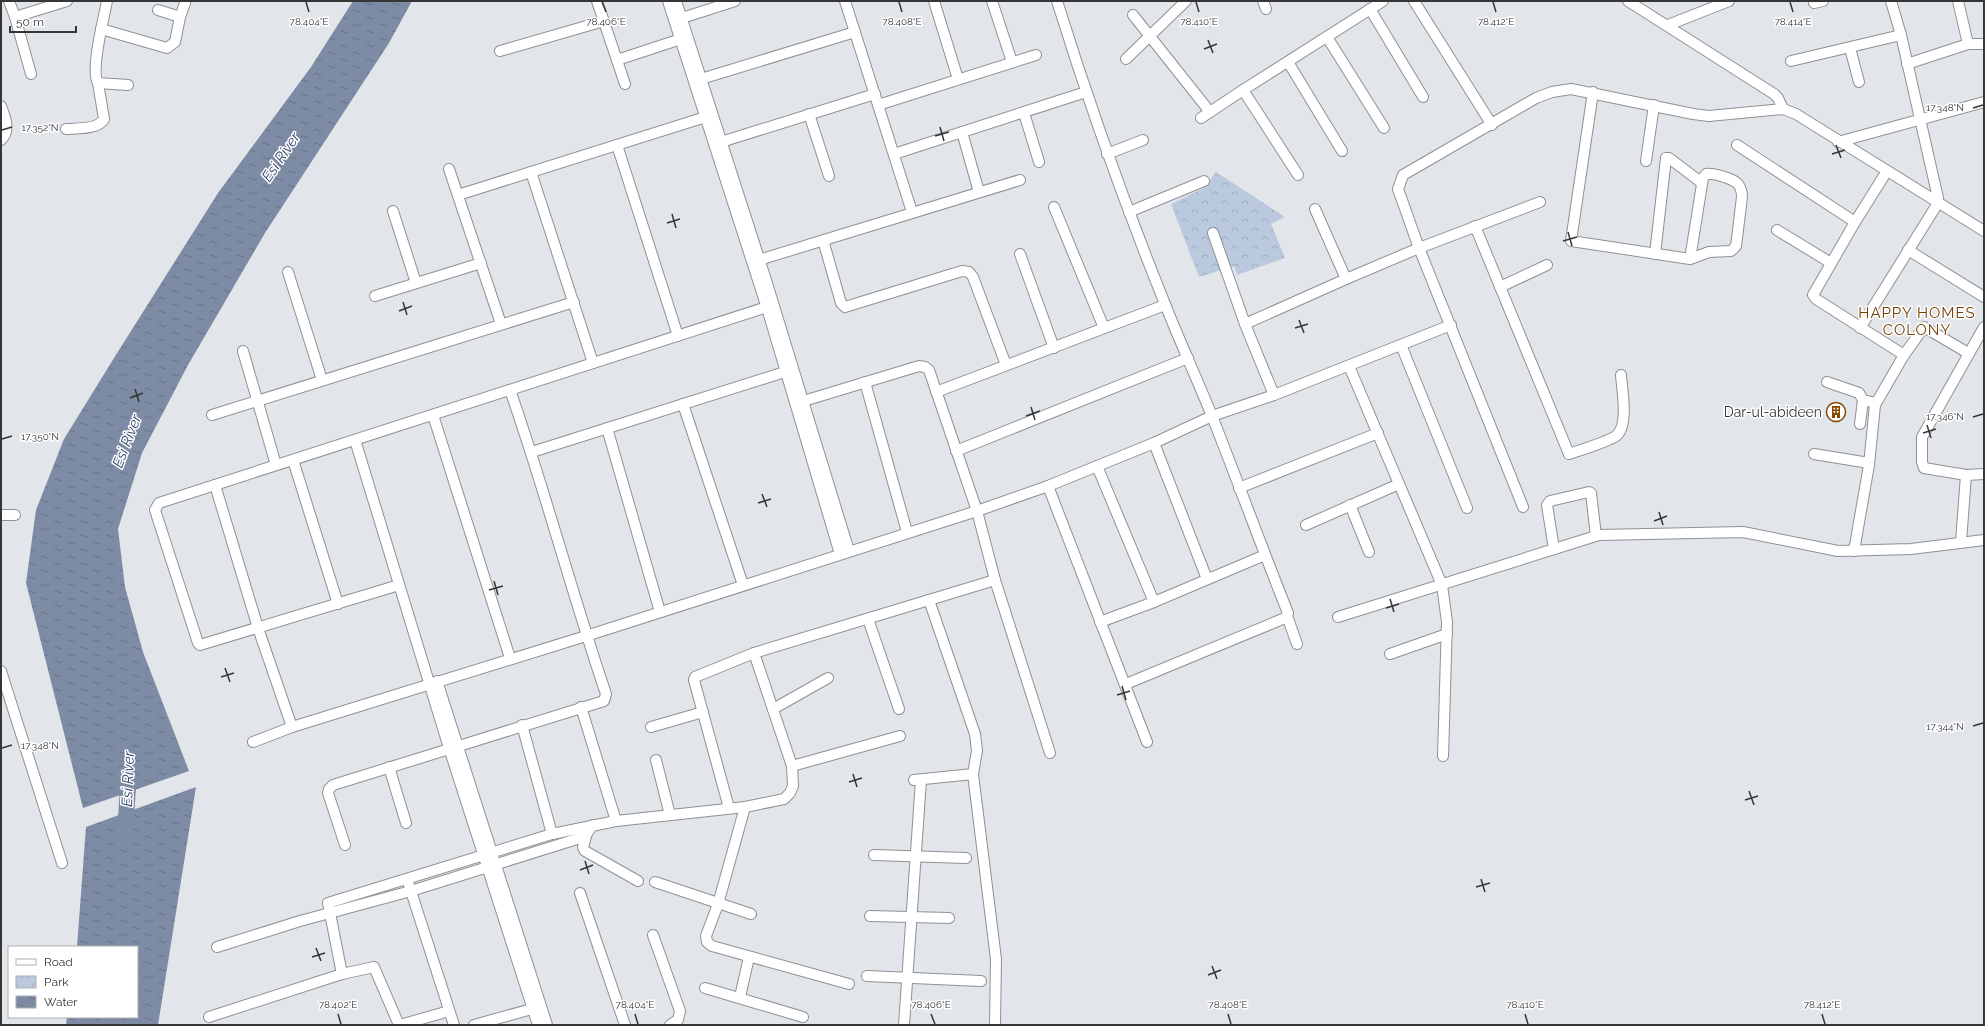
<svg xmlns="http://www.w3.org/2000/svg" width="1985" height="1026" viewBox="0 0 1985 1026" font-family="Raleway,sans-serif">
<defs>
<pattern id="park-crowns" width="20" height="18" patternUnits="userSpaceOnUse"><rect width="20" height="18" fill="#bbc9df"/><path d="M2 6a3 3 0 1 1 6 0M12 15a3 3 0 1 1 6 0" fill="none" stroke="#a1adc0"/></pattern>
<pattern id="water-ripples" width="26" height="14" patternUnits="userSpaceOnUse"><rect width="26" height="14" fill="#7d8ca4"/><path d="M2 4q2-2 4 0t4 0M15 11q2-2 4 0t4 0" fill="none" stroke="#677386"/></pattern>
</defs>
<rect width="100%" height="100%" fill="#e2e5e9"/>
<!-- park -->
<polygon fill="url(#park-crowns)" points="1216,172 1285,217 1271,224 1285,258 1237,275 1234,266 1199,277 1171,204 1204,188"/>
<!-- water -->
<g fill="url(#water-ripples)">
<polygon points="353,1 412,1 389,43 265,233 188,365 142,453 118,529 125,587 143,652 189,771 83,808 26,583 36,510 64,439 114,358 218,193 311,67"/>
<polygon points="196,787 158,1025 66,1025 67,1017 137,1017 137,947 77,947 86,827"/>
</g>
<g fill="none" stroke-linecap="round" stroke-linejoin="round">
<!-- river -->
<polyline stroke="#7d8ca4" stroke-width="16" points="125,834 129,771"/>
<!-- minor casing -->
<g stroke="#8e9195" stroke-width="12">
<g id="minor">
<polyline points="9,1 15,17 67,1"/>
<path d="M107 1C104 18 90 70 98 83L128 85"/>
<polyline points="597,1 625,84"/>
<polyline points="668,1 767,308 840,554"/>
<polyline points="676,1 766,280 849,551"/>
<polyline points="845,1 912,212"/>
<polyline points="934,1 958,79"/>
<polyline points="992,1 1012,62"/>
<path d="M1057 1C1089 104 1125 205 1165 304 1180 342 1197 379 1212 416 1238 482 1262 548 1288 613L1285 618 1126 684"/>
<polyline points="1263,1 1266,9"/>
<polyline points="1414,1 1492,125"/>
<polyline points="1628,1 1774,94 1778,98 1783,109"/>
<polyline points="1958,1 1968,44"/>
<polyline points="1814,3 1823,1"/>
<polyline points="1370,9 1423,97"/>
<polyline points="158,10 180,17"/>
<polyline points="1133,15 1210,112"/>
<polyline points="15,17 31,74"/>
<polyline points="682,18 735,1"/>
<polyline points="1668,25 1729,1"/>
<polyline points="101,29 167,48 175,42 180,17 185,3"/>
<polyline points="1327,37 1384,128"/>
<polyline points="1850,48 1859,82"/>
<polyline points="500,51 604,21"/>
<polyline points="1126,59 1186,1"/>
<polyline points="617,60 681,39"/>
<polyline points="1791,61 1901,35"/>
<polyline points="1288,62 1342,151"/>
<polyline points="1907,64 1968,44 1984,44"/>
<polyline points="701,79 855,32"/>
<path d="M1593 92 1571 241 1690 259 1709 252 1731 251 1736 246 1742 197C1742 192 1741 188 1738 184 1732 178 1713 173 1706 174L1703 178 1690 259"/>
<polyline points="878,105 1036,55"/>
<path d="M1 106C5 117 11 130 1 140"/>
<polyline points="1024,113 1039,162"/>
<polyline points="809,114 829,176"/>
<polyline points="1201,118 1243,90"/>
<path d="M66 129C77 128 98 130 104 119L98 83"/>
<polyline points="962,132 979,192"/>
<polyline points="721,142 875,94"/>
<polyline points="1838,142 1984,102"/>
<polyline points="617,145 678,336"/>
<polyline points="1737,145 1855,222"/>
<polyline points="894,154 1086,92"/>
<polyline points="1107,154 1143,140"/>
<polyline points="1646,161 1654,105"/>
<polyline points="449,169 501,324"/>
<polyline points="1887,171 1855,222 1813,295 1816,299 1904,355"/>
<polyline points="531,172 593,363"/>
<polyline points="1298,175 1243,90 1383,1"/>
<polyline points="458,195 712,115"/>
<polyline points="1054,207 1104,328"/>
<polyline points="393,211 416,283"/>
<polyline points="1129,212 1204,181"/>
<path d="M1475 226 1569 454C1581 450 1607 442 1616 436 1629 426 1622 390 1621 375"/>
<polyline points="1777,230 1831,263"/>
<polyline points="1213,233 1245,324 1274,395"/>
<polyline points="823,240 841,303 845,307 962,271 969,272 973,277 1006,365"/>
<polyline points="1908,250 1984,297"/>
<polyline points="1020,254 1054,348"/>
<polyline points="1655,254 1666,158 1669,158 1702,183"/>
<polyline points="759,260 1020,180"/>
<polyline points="288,272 322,380"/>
<polyline points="1346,279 1419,248 1540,202"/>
<polyline points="1500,287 1547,265"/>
<polyline points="375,296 481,263"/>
<polyline points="1245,324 1346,279 1315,209"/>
<polyline points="1984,327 1922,437 1922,462 1924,468 1966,475 1984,474"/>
<polyline points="1860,328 1938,203 1938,198 1901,35 1891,1"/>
<polyline points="1401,345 1467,508"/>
<polyline points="243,351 276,465"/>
<polyline points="1349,366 1442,585 1447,622 1443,756"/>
<polyline points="865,382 907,532"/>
<polyline points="1827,382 1859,393 1863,400 1876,403"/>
<polyline points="936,392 1165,305"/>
<polyline points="797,403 919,366 925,367 929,370 977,511 995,580 1050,753"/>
<polyline points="683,404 743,585"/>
<polyline points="212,415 574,302"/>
<polyline points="433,415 510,658"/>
<polyline points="1860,424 1863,400"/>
<polyline points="607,428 660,612"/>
<polyline points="355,440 449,748 538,1025"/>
<polyline points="1154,443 1207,579"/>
<polyline points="956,451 1188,358"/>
<polyline points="532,452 791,370"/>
<polyline points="1814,454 1869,463"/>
<polyline points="293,460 338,604"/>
<polyline points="1097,466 1154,602"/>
<polyline points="215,485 258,628 292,727"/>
<polyline points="1048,486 1147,742"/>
<polyline points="1239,488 1378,433"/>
<polyline points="1350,505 1369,552"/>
<polyline points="1523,507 1419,248 1398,189 1403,175 1536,98 1552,92 1571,89 1693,114 1709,116 1783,109 1796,114 1984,231"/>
<polyline points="1,515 15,515"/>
<polyline points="1306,525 1399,484"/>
<polyline points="1961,542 1966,475"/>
<polyline points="1554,549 1547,505 1550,501 1589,492 1591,493 1596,536"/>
<polyline points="1854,551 1869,465 1875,405 1904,355 1924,327 1968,353"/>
<polyline points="399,585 200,645 198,643 155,510 159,503 773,305"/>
<polyline points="1287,616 1297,644"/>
<polyline points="1338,617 1599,535 1743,532 1838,551 1911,549 1984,540"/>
<polyline points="868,619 899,709"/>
<polyline points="1100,622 1154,602 1265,555"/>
<polyline points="754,653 792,766 900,736"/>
<polyline points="1390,654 1447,634"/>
<polyline points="1,671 62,863"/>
<polyline points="437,681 547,1025"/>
<polyline points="581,707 616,821"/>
<polyline points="773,709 828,678"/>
<polyline points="522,725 552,834"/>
<polyline points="651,727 703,712"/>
<polyline points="253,742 292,727 586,636 977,511 1048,486 1154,443 1212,416 1274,395 1451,325"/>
<polyline points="656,760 670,815"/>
<polyline points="389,767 406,823"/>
<polyline points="973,774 977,751 975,734 929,600 995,580"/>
<polyline points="914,780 973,774 996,959 995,1025"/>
<polyline points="745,807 718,904 706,936 707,942 712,946 849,984"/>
<polyline points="729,808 694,680 695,677 754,653 929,600"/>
<polyline points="587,833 583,847 585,851 638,881"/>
<path d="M345 845 328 793 329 789 333 785 604 701 606 694C572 594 545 490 510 390"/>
<polyline points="874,855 966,858"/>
<polyline points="655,882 751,914"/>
<polyline points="409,885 454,1025"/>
<polyline points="580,893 625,1025"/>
<polyline points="870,916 949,918"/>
<polyline points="653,935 680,1011 678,1020 670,1025"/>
<polyline points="217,947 300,921 411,891 577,839 587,833 593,825"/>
<polyline points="867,976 981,981"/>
<polyline points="705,988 803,1017"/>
<polyline points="740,997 749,957"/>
<polyline points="209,1017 342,974"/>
<polyline points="399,1025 374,967 342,974 328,903 552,834 616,821 745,807 784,799 790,793 793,786 792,766"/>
<polyline points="400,1025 449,1011"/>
<polyline points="474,1025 539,1007"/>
<polyline points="904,1025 921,780"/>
</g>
</g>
<!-- minor -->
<use href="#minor" stroke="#fff" stroke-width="10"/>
</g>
<!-- ticks -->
<path fill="none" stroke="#353637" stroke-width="1.5" d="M306 2 309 12M602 2 606 12M899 2 902 12M1196 2 1199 12M1493 2 1496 12M1790 2 1793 12M1208 40 1213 53M1204 49 1217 44M1973 108 1983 105M940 127 944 141M2 130 12 127M935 136 949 132M1836 145 1841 158M1832 154 1845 150M672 214 676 228M667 223 680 219M1568 232 1572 246M1563 241 1577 237M403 302 407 315M399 311 412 306M1299 320 1304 333M1295 328 1308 324M135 389 139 402M130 398 143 393M1031 407 1035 420M1026 416 1040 411M1973 417 1983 414M1927 425 1931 438M1923 433 1936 429M2 439 12 436M762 494 767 507M758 503 771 499M1659 512 1663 525M1654 521 1667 516M494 581 498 595M489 590 503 586M1390 599 1394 612M1386 608 1399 604M225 668 230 682M221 677 234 673M1122 686 1126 700M1117 695 1130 691M1973 726 1983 723M2 748 12 745M853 774 857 787M849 782 862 778M1749 791 1754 805M1745 800 1758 796M585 861 589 874M580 870 593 865M1481 879 1485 892M1476 887 1490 883M316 948 321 961M312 957 325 953M1212 966 1217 979M1208 975 1221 970M338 1014 341 1024M635 1014 638 1024M931 1014 935 1024M1228 1014 1231 1024M1525 1014 1528 1024M1822 1014 1825 1024"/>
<!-- icons -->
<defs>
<g id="building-ring" transform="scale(1)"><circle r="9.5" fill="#fff" stroke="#844a00" stroke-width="1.5"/><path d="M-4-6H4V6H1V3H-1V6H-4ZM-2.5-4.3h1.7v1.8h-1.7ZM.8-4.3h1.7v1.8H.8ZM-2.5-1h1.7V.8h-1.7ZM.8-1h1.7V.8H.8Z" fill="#844a00"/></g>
</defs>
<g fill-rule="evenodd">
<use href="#building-ring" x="1836" y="412"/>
</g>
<g text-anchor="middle" stroke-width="3" stroke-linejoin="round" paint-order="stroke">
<!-- poi labels -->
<g font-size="14" fill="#353637" stroke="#fff" text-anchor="end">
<text x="1822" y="417">Dar-ul-abideen</text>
</g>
<!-- water labels -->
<g font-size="15" font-style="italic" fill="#32486e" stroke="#fff">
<text transform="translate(281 157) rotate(-56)" y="5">Esi River</text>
<text transform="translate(127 441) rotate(-69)" y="5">Esi River</text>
<text transform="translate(128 779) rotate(-88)" y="5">Esi River</text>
</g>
<!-- neighbourhood labels -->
<g font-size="15" letter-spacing="1" fill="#764100" stroke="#fff">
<text x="1917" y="318">HAPPY HOMES<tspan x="1917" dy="17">COLONY</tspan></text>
</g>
</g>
<g font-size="10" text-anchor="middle" fill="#353637" stroke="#fff" stroke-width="3" stroke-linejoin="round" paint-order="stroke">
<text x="309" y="25">78.404°E</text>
<text x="606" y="25">78.406°E</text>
<text x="902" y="25">78.408°E</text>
<text x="1199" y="25">78.410°E</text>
<text x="1496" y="25">78.412°E</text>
<text x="1793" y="25">78.414°E</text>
<text x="1945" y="111">17.348°N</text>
<text x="40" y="131">17.352°N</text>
<text x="1945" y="420">17.346°N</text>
<text x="40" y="440">17.350°N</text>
<text x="1945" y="730">17.344°N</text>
<text x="40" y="749">17.348°N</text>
<text x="338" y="1008">78.402°E</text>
<text x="635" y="1008">78.404°E</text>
<text x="931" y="1008">78.406°E</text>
<text x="1228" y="1008">78.408°E</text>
<text x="1525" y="1008">78.410°E</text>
<text x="1822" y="1008">78.412°E</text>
</g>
<!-- border -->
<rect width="1985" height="1026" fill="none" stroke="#353637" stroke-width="4"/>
<!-- legend -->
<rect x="8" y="946" width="130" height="72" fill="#ffffff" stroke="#aeafaf"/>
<rect x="16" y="959" width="20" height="6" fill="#ffffff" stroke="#aeafaf"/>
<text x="44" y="966" font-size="12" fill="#353637">Road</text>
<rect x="16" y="976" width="20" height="12" fill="url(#park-crowns)" stroke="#aeafaf"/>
<text x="44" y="986" font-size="12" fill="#353637">Park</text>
<rect x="16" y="996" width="20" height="12" fill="url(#water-ripples)" stroke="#aeafaf"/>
<text x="44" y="1006" font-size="12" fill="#353637">Water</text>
<!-- scale -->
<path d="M10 26v6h66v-6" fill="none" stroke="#353637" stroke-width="2"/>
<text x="16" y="26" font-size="12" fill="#353637" stroke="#ffffff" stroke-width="3" paint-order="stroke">50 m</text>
</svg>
